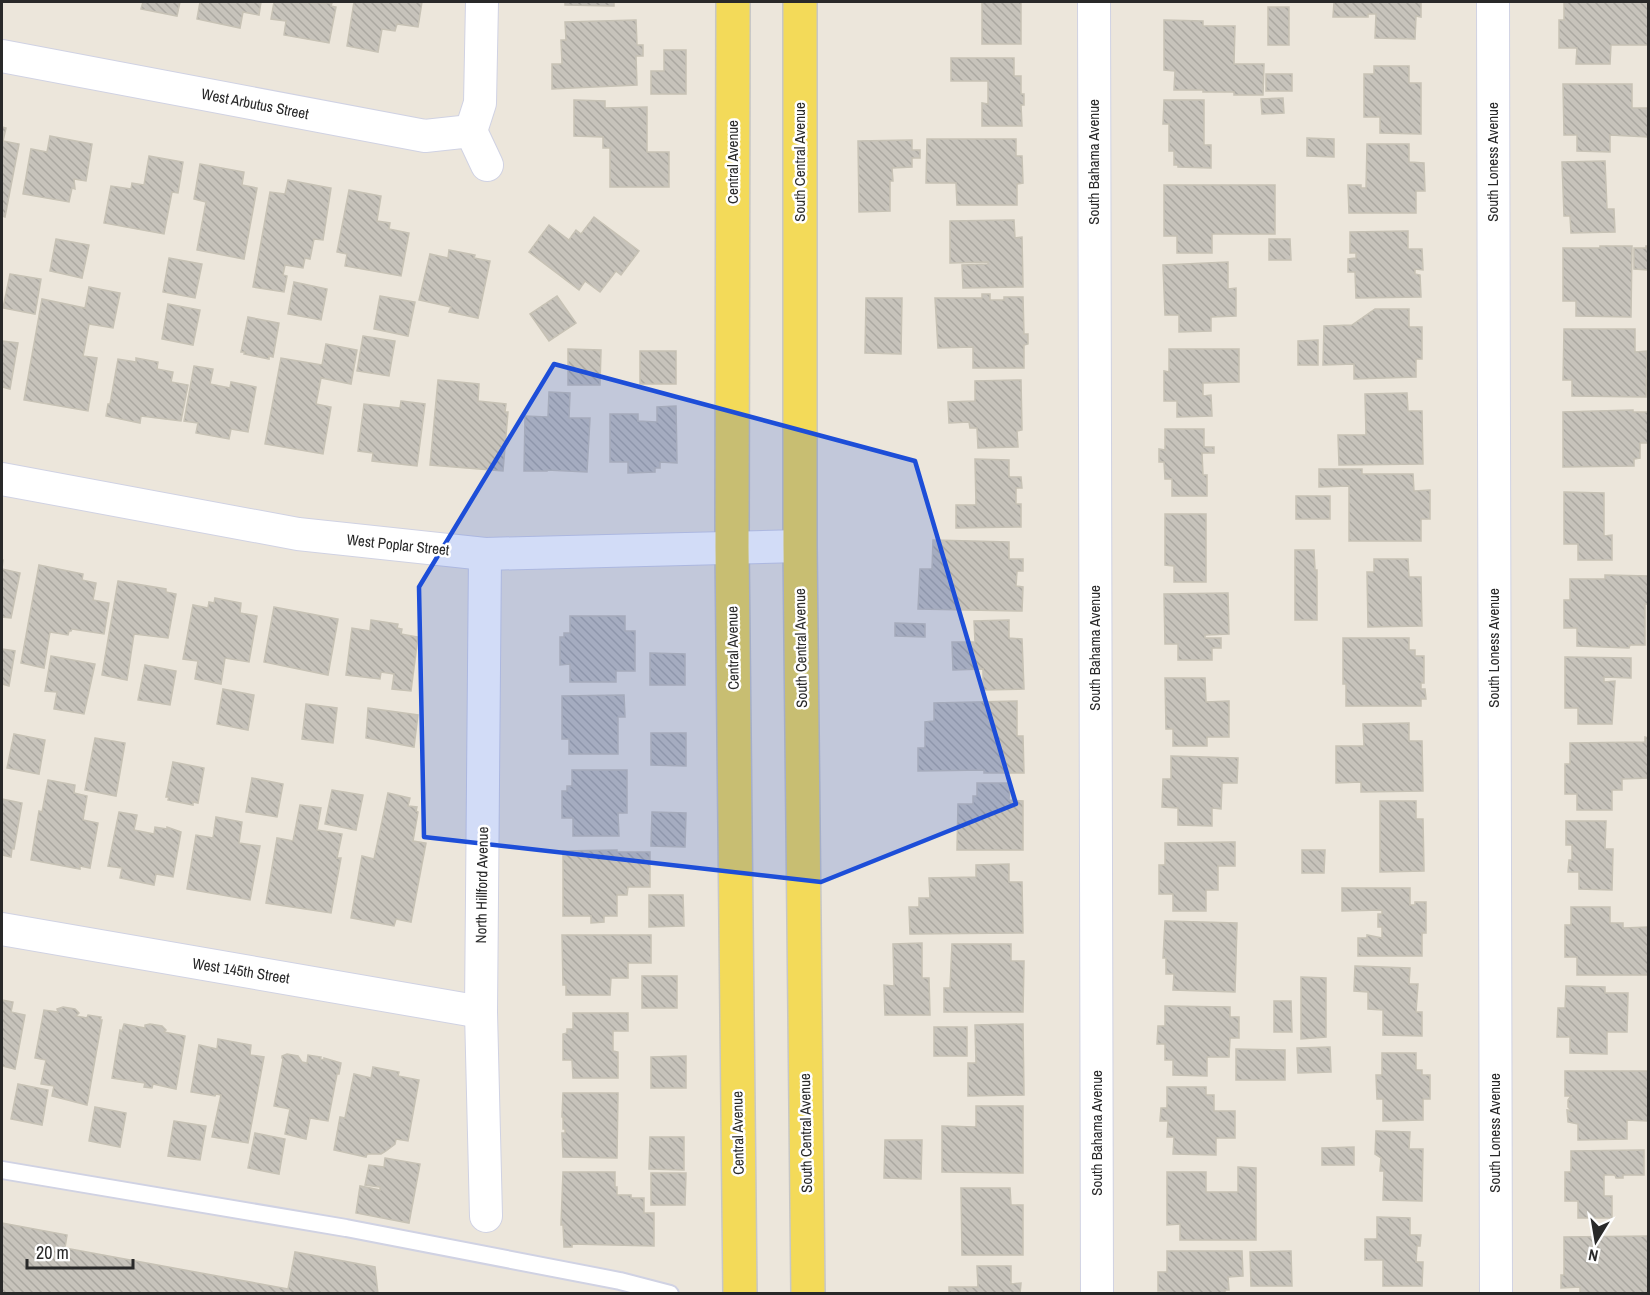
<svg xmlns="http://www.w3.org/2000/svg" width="1650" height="1295" viewBox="0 0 1650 1295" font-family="'Archivo Narrow',sans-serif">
<defs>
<pattern id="building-back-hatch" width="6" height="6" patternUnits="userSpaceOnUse" patternTransform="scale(1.5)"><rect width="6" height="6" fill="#c7c3bb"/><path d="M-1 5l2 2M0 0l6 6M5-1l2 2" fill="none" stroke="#aba8a1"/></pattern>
</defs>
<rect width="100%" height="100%" fill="#ece6db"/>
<!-- building -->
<g fill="url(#building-back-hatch)" stroke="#c7c2b5" stroke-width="1.5">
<polygon points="143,2 180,2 177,16 141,9"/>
<polygon points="200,2 261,2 259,15 243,12 240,28 197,19"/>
<polygon points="274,2 332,3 331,6 336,7 329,43 284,35 286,21 271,19"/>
<polygon points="354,2 422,2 418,27 397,24 395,31 382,29 378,52 347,46"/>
<polygon points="565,2 614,2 614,6 565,5"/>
<rect x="982" y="2" width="39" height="42"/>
<polygon points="1334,2 1421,2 1421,17 1416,16 1415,39 1375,38 1376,14 1368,14 1368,17 1333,17"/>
<polygon points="1564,2 1648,2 1648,45 1611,45 1610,64 1576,64 1577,48 1559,48 1559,20 1564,20"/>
<rect x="1268" y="7" width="21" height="38"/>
<polygon points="636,20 637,45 643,45 643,56 636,56 637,85 552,89 552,64 562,64 561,40 566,40 565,22"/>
<polygon points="1164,20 1203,21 1203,26 1235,26 1234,64 1264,64 1263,95 1234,95 1234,92 1203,92 1203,90 1174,90 1175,71 1164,70"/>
<polygon points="664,50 686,50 686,94 651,94 651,71 664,71"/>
<polygon points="951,58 1014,58 1014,76 1021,76 1021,94 1024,94 1024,105 1021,105 1022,126 982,126 982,103 988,104 988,81 951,81"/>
<polygon points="1374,66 1409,66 1409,83 1421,83 1421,134 1380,133 1380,117 1364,117 1364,74 1374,74"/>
<rect x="1266" y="74" width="26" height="17"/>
<polygon points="1563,84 1632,84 1632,108 1648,108 1648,137 1610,135 1610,152 1577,151 1577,135 1564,135"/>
<polygon points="1283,98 1284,113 1262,114 1261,99"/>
<polygon points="574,100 605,101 605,108 647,107 647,152 669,152 669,187 610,187 610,148 603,148 603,137 574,136"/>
<polygon points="1164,100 1204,100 1204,145 1211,145 1211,168 1178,167 1178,165 1174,165 1174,151 1169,151 1169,124 1163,124"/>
<polygon points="2,127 6,128 3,141 19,144 5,217 2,216"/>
<polygon points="50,136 92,144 86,181 74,179 75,189 72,188 69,202 23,194 31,149 47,152"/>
<polygon points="1307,138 1334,139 1334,157 1307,156"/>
<polygon points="927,139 1016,139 1016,156 1022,156 1023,183 1017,184 1017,205 957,205 956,183 926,183"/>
<polygon points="912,140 912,150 920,150 920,158 912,158 912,167 892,168 893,181 890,181 890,211 859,212 858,141"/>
<polygon points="1367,144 1409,144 1409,162 1424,163 1425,191 1416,191 1416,213 1349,213 1348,185 1361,185 1361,188 1366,188"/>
<polygon points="149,156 183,162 178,193 172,192 164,234 104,223 111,186 131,189 132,183 144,185"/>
<polygon points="1605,161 1607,209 1614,209 1615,232 1571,233 1570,216 1564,216 1562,162"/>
<polygon points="200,164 244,172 242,185 257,188 244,259 197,250 206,202 194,199"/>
<polygon points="288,180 331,188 323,240 314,239 310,259 305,258 303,268 285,265 283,275 287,276 284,292 253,287 270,192 285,194"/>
<polygon points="1164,185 1275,185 1275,234 1212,234 1212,253 1177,253 1177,236 1164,236"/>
<polygon points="349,190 381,196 377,221 390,223 389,229 409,233 401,276 345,266 347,254 337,252"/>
<polygon points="594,217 639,251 621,275 616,271 600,292 585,281 579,290 529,252 549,225 569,240 576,230 581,234"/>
<polygon points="1014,220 1015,238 1022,237 1023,287 963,288 962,265 988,264 988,262 950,263 950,221"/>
<polygon points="1408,231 1408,249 1422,249 1423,270 1415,269 1415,274 1420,275 1421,297 1356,298 1355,272 1348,272 1348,259 1356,258 1356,253 1350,253 1350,232"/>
<polygon points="56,239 89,245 82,278 50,271"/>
<polygon points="1269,239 1290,239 1291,260 1269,260"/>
<polygon points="1600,246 1632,246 1631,317 1576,316 1576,301 1563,301 1563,248 1600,248"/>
<polygon points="1646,246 1648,246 1648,270 1634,269 1634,248 1646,248"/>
<polygon points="449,250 475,255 474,258 490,261 478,318 449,312 451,307 419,300 430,254 448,258"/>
<polygon points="169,258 202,264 195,298 163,292"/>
<polygon points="1228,262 1228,289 1236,288 1236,316 1211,317 1211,331 1179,332 1179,315 1165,315 1163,265"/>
<polygon points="10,274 41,279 35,314 3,308"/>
<polygon points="294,282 327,289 321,320 288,314"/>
<polygon points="89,287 120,293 113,328 89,324 83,356 97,358 88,411 24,400 42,299 85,308"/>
<polygon points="982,294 990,294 990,300 1004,300 1004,297 1023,297 1024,334 1028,334 1028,344 1024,345 1024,368 973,368 973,347 938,348 935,298 982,298"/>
<polygon points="380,296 415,302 408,336 374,329"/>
<polygon points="557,296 576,323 549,341 530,314"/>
<polygon points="866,298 902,298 901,354 865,353"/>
<polygon points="168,304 200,310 193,345 162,339"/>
<polygon points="1375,309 1409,309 1409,327 1422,327 1422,359 1416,359 1416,377 1354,379 1354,364 1323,365 1324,326 1352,325"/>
<polygon points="248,317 279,323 273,357 269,356 269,359 244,354 245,352 241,352"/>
<polygon points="1564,329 1635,329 1635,352 1647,351 1646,397 1572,396 1572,380 1563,380"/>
<polygon points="363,336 395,341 389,376 357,371"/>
<polygon points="1318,340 1318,365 1298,365 1298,341"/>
<polygon points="2,341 18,343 10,389 2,387"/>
<polygon points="326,344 357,350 351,384 321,378 316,404 331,407 323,454 265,444 281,358 322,365"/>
<polygon points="568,349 601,350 600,385 568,385"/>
<polygon points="1169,349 1239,349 1239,382 1203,383 1203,396 1211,395 1212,416 1177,417 1177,401 1164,401 1164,371 1169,372"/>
<rect x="640" y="351" width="36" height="33"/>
<polygon points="136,358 158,362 157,369 173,372 171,382 188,385 181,421 141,416 140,423 106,416 108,404 110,404 118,359 136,362"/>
<polygon points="194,366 213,369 210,384 230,388 231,382 256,387 248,432 231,429 229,439 196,433 198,423 184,421"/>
<polygon points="438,380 479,384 478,401 506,404 505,412 508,412 503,471 430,465"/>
<polygon points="1021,380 1022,430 1017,431 1018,447 978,448 977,428 970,428 969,422 949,423 948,402 975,401 975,381"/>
<polygon points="549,392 570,393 569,418 590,418 587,472 547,470 547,471 524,471 525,416 548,417"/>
<polygon points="1407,393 1408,411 1422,411 1423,464 1339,465 1338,435 1366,435 1365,394"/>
<polygon points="401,401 425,404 417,466 372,461 373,453 358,451 364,404 400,408"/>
<polygon points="676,406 677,463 660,462 660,468 655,468 655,472 628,473 628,462 610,462 610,414 638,414 638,421 657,422 657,407"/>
<polygon points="1633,410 1633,412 1648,412 1648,443 1640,443 1640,458 1634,459 1634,466 1563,467 1563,412"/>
<polygon points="1165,429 1204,429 1204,447 1214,447 1214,453 1202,453 1203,475 1207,475 1207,496 1172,496 1172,479 1165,479 1164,462 1159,462 1159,449 1165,450"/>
<polygon points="975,459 1009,460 1009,477 1021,477 1022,488 1016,488 1016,504 1021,504 1021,527 956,528 956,505 976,505"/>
<polygon points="1319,469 1362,469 1362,474 1413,474 1414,491 1430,490 1430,519 1421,519 1421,541 1349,541 1349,486 1319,487"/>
<polygon points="1564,492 1604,493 1604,536 1612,535 1612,560 1578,560 1578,544 1564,544"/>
<rect x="1296" y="496" width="34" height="23"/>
<polygon points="1165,514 1206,514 1206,582 1174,582 1174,566 1165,565"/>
<polygon points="933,540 1009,542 1009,559 1023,559 1023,571 1017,571 1016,586 1023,587 1022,611 918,609 920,569 932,569"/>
<polygon points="1295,550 1314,550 1315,570 1317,570 1317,620 1295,620"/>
<polygon points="2,559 3,560 2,569 20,573 11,618 2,617"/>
<polygon points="1374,559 1408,559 1409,577 1421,577 1422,626 1368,627 1367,572 1374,572"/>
<polygon points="39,565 83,574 82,580 96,583 93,600 109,603 104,634 72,629 71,631 69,631 68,635 50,632 44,668 21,663"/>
<polygon points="1605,575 1648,576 1648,604 1645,604 1645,645 1630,645 1629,648 1577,646 1577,628 1564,628 1564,600 1570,600 1570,579 1605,579"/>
<polygon points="118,581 166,589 166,592 176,594 168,638 134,634 127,680 102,675"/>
<polygon points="1228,593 1229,634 1205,635 1205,638 1221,638 1221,648 1212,648 1212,660 1178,660 1178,644 1165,644 1164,594"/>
<polygon points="215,598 241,603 240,613 257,616 249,662 225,658 221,684 195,679 198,661 183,659 193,605 208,608 209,602 214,603"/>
<polygon points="274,607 338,619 328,675 264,662"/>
<polygon points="570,616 625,616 625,631 635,631 635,671 616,671 616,682 570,682 570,664 560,665 560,637 564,637 564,633 570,633"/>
<polygon points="371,620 398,624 397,628 402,629 401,634 418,637 411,691 392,689 394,674 381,672 380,679 346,675 352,628 370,631"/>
<polygon points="1009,620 1009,638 1022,639 1024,689 983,690 983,669 953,670 952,642 975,642 974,621"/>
<polygon points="895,623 925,624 925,637 895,636"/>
<polygon points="1343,638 1409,638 1409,650 1415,650 1415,656 1424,656 1424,683 1421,683 1421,689 1425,689 1426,699 1421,699 1421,706 1346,706 1346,684 1343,684"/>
<polygon points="2,649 15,651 9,686 2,684"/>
<polygon points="650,653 685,654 685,685 650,685"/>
<polygon points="51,656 95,664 84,714 54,709 57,692 45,691"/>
<polygon points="1565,657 1631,658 1631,678 1604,677 1604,682 1615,681 1612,724 1578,724 1578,708 1565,708"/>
<polygon points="145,665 176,671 170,705 138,700"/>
<polygon points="1165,678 1205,678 1206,702 1229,701 1229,737 1207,737 1207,746 1173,746 1173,729 1166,729"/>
<polygon points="223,689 254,695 248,730 217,724"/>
<polygon points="624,695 625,717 618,717 618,754 569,754 569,739 562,739 562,696"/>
<polygon points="1017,701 1017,736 1023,736 1024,773 984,773 984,770 918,771 918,748 925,748 925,722 934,721 934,703"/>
<polygon points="306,704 337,708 333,743 302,739"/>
<polygon points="368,708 418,715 414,747 366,738"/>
<polygon points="1409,723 1409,741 1422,741 1423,791 1361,792 1361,782 1336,783 1336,746 1364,746 1363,724"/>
<polygon points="651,733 686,733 686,766 651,765"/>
<polygon points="14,734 45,740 39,774 7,768"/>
<polygon points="1645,737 1648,738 1648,778 1622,779 1622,790 1612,790 1612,810 1577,810 1577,794 1565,794 1565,764 1570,764 1570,743 1645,742"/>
<polygon points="95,738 125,743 116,796 85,790"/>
<polygon points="1171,756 1238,758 1237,783 1222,783 1221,809 1212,808 1212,826 1178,825 1178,808 1162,807 1163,779 1171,779"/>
<polygon points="173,762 204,768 198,803 193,802 193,805 168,800 169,797 166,797"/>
<polygon points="572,770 627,770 627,813 618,813 619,836 573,836 573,818 562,818 562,791 567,791 567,786 572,786"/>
<polygon points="252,778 283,784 277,817 246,812"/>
<polygon points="48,780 75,785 74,793 87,796 83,820 98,823 90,868 80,866 80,869 31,860 39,811 42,812"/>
<polygon points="977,783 1010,783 1009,800 1023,801 1023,850 957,850 958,804 973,804 973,796 977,796"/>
<polygon points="332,790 363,795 356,830 325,824"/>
<polygon points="388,793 410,798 408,806 417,807 416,811 418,812 413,841 426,843 411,922 396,919 394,926 351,918 362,856 374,859"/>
<polygon points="2,799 22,803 14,849 12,849 11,857 2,855"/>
<polygon points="1380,801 1416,801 1416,819 1423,819 1424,871 1380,872"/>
<polygon points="300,805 321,808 317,830 342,834 337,858 341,858 331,913 266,903 277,838 293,841"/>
<polygon points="119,812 137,815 134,830 154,834 155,827 167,829 167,827 181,832 173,877 156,874 154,885 120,878 122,868 108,866"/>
<polygon points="652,812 686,813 685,847 651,846"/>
<polygon points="216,817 242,822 239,843 260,846 250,900 187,889 196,835 213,838"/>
<polygon points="1566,821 1606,821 1605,849 1613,849 1612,890 1579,889 1579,872 1568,872 1569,860 1572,860 1572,845 1566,845"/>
<polygon points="1235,842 1235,866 1218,866 1218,890 1206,890 1206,911 1173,911 1173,894 1159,894 1159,865 1165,865 1165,843"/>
<polygon points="617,850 617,852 650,852 650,887 628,887 627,895 617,895 617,916 604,916 604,922 591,923 591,916 563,916 563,851"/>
<polygon points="1302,850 1325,850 1324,873 1302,873"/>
<polygon points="1009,864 1009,882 1022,882 1023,933 910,934 909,907 919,907 919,898 930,898 929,878 976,877 976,865"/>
<polygon points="1342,888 1410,888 1410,905 1415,905 1415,902 1426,902 1426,933 1422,933 1422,956 1358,956 1358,938 1367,938 1367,935 1382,938 1382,927 1378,927 1378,914 1382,914 1382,910 1342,911"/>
<polygon points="649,895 683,895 684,926 649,927"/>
<polygon points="1571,907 1610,907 1610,923 1623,923 1623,928 1648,927 1648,975 1577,975 1577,957 1565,957 1565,925 1571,925"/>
<polygon points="1165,921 1237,923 1235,992 1173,990 1174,974 1166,974 1166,958 1163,958"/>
<polygon points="562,935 651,935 651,963 628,963 628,978 611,978 610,995 566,995 566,985 563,985"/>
<polygon points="922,943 922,978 929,978 930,1015 885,1015 884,985 894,986 893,944"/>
<polygon points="952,944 1011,944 1011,961 1024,961 1023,1012 944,1012 944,988 950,988"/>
<polygon points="1355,966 1410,968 1409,984 1418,984 1416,1012 1422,1012 1422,1036 1383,1035 1383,1010 1368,1009 1368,992 1354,991"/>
<rect x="642" y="976" width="35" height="32"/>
<polygon points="1301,977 1326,978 1326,1037 1301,1039"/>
<polygon points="1566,986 1605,987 1605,993 1628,993 1627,1032 1607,1032 1607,1054 1570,1053 1570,1037 1557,1037 1558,1008 1565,1008"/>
<polygon points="2,1000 13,1002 11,1012 25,1015 15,1069 2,1066"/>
<polygon points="1274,1001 1291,1001 1292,1032 1274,1032"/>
<polygon points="1165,1006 1230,1007 1230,1017 1239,1017 1239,1038 1230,1038 1229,1057 1207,1057 1207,1076 1173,1075 1173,1060 1165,1060 1165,1044 1157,1044 1158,1026 1165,1026"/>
<polygon points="63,1007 75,1009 79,1013 76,1016 87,1018 88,1015 101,1017 100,1020 102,1020 87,1105 52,1096 54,1086 41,1084 46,1060 35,1058 44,1010 58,1012 57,1009"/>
<polygon points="573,1013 628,1013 628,1031 613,1031 613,1051 618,1052 618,1078 573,1078 572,1060 563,1060 563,1034 567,1033 567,1029 573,1029"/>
<polygon points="124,1024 145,1028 145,1025 150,1024 162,1026 166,1030 164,1032 185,1036 176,1089 153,1084 152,1088 144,1087 145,1083 112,1078 120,1030 122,1031"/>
<polygon points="1023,1024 1024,1095 968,1096 968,1063 976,1063 975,1025"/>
<rect x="934" y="1027" width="33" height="29"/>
<polygon points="218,1039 251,1045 250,1055 264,1057 248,1143 212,1137 221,1095 216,1094 215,1096 191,1092 199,1045 217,1049"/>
<polygon points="1330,1047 1331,1072 1298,1073 1297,1048"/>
<polygon points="1236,1049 1285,1050 1285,1080 1236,1080"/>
<polygon points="1382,1053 1416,1053 1416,1070 1422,1070 1422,1075 1430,1075 1430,1099 1423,1099 1423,1120 1383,1121 1383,1099 1377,1099 1376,1075 1382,1075"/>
<polygon points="287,1054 298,1056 302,1062 307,1063 308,1055 321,1057 320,1059 324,1060 324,1058 341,1063 339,1074 337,1074 328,1121 310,1118 306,1139 285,1134 290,1109 274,1106 283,1059 282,1058 282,1056"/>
<polygon points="686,1056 686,1088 651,1088 651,1057"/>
<polygon points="373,1067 399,1072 398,1076 419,1080 408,1141 396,1139 395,1144 386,1151 381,1154 367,1154 366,1157 334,1150 340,1117 345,1118 354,1074 371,1078"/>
<polygon points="1565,1071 1648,1071 1648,1121 1627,1120 1627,1139 1578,1140 1578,1124 1568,1122 1567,1110 1572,1111 1568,1107 1568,1100 1571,1096 1565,1096"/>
<polygon points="18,1084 48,1090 42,1125 11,1119"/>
<polygon points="1167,1087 1206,1087 1206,1095 1214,1095 1214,1111 1235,1111 1235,1138 1216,1138 1216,1155 1173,1154 1174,1137 1167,1137 1168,1121 1160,1121 1161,1108 1167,1108"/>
<polygon points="563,1093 618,1093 617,1158 563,1157 562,1133 565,1133 565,1129 563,1129 563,1118 565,1118 562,1117"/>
<polygon points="976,1106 1023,1106 1023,1173 942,1172 942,1126 976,1127"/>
<polygon points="95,1107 126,1113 120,1147 89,1141"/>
<polygon points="174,1121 206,1126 200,1160 168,1156"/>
<polygon points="1376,1131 1410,1132 1409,1149 1423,1149 1422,1201 1383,1200 1384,1171 1380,1171 1381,1158 1375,1154"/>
<polygon points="255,1133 285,1139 279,1174 248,1168"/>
<polygon points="650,1137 684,1137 684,1170 649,1169"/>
<polygon points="885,1140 922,1140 921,1179 884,1178"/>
<polygon points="1354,1147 1354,1165 1322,1165 1322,1148"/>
<polygon points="1644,1150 1644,1175 1623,1175 1623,1178 1616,1178 1615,1175 1604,1175 1604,1196 1612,1196 1612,1218 1578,1218 1578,1201 1565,1201 1565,1172 1571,1172 1571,1151"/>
<polygon points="385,1158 420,1164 409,1223 356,1213 360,1186 380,1190 380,1187 365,1185 369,1165 384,1167"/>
<polygon points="1238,1167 1256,1168 1256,1240 1180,1240 1180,1224 1167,1225 1167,1172 1206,1172 1206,1192 1238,1192"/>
<polygon points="563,1172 615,1172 615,1187 617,1187 617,1195 631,1195 631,1198 644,1198 644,1213 654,1213 654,1246 572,1244 572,1247 564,1247 563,1225 561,1225"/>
<polygon points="651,1173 686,1173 685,1205 651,1205"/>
<polygon points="961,1188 1010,1188 1011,1205 1023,1205 1023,1255 962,1255"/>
<polygon points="1377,1217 1410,1218 1410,1235 1421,1235 1420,1246 1417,1246 1416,1262 1423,1262 1422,1286 1383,1286 1383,1260 1365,1260 1365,1239 1377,1239"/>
<polygon points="2,1223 67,1235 65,1248 288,1289 295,1252 375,1267 378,1294 2,1294"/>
<polygon points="1648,1236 1648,1294 1580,1294 1580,1287 1561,1288 1561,1275 1564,1275 1564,1237"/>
<polygon points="1167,1251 1242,1251 1243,1276 1228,1277 1229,1290 1225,1290 1225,1294 1167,1294 1167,1291 1158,1291 1158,1272 1167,1272"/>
<polygon points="1291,1251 1292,1286 1251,1286 1250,1252"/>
<polygon points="977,1266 1011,1266 1011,1284 1021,1283 1020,1294 949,1294 949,1287 978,1287"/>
</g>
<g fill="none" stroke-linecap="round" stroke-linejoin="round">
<!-- lane casing -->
<g stroke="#d0d2e3" stroke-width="20">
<polyline id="lane" points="2,1170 346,1228 620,1281 670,1294"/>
</g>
<!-- street casing -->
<g stroke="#d0d2e3" stroke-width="34">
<g id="street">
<polyline points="1094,2 1097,1294"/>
<polyline points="1493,2 1496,1294"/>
<polyline points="2,56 425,136 471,131 487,165"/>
<polyline points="471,131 480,103 482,2"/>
<polyline points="2,479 298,534 485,554 800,546"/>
<polyline points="485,554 481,1012 486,1216"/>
<polyline points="2,929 481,1012"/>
</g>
</g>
<!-- primary casing -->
<g stroke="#c7c7c7" stroke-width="36">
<g id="primary">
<polyline points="733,2 732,548 740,1294"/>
<polyline points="800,2 800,546 808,1294"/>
</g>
</g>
<!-- lane -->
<use href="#lane" stroke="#fff" stroke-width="16"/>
<!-- street -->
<use href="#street" stroke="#fff" stroke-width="32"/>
<!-- primary -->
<use href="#primary" stroke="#f3da59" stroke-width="33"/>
</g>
<!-- marked area -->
<path fill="#1d4ed8" fill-opacity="0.2" stroke="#1d4ed8" stroke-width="4.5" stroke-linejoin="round" d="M554 364 915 461 1016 804 821 882 424 837 419 587Z"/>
<g text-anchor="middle" stroke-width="5" stroke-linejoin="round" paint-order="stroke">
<!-- street labels -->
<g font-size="15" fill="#292929" stroke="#fff">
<text transform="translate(255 104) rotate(11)" y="5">West Arbutus Street</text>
<text transform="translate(733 162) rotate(-90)" y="5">Central Avenue</text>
<text transform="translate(800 162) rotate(-90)" y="5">South Central Avenue</text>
<text transform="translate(1094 162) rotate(-90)" y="5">South Bahama Avenue</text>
<text transform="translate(1493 162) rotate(-90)" y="5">South Loness Avenue</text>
<text transform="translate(398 545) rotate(6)" y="5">West Poplar Street</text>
<text transform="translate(733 648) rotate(-91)" y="5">Central Avenue</text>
<text transform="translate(801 648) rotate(-91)" y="5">South Central Avenue</text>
<text transform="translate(1095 648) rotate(-90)" y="5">South Bahama Avenue</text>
<text transform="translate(1494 648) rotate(-90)" y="5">South Loness Avenue</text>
<text transform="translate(482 885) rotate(-89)" y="5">North Hillford Avenue</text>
<text transform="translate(241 971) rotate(9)" y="5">West 145th Street</text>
<text transform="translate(738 1133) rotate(-91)" y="5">Central Avenue</text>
<text transform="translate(806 1133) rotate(-91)" y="5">South Central Avenue</text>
<text transform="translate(1097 1133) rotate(-90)" y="5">South Bahama Avenue</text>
<text transform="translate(1495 1133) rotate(-90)" y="5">South Loness Avenue</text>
</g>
</g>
<!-- border -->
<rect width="1650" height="1295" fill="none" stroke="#292929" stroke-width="6"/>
<!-- north arrow -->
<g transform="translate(1596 1241) rotate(191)" stroke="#ffffff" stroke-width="4.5" paint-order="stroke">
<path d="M0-4.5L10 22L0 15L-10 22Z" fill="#292929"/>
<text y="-9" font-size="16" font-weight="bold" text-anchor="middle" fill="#292929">N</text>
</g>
<!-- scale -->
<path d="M27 1259v9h106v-9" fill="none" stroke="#292929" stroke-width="3"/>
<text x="36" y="1259" font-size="18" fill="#292929" stroke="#ffffff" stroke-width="4.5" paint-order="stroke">20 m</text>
</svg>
